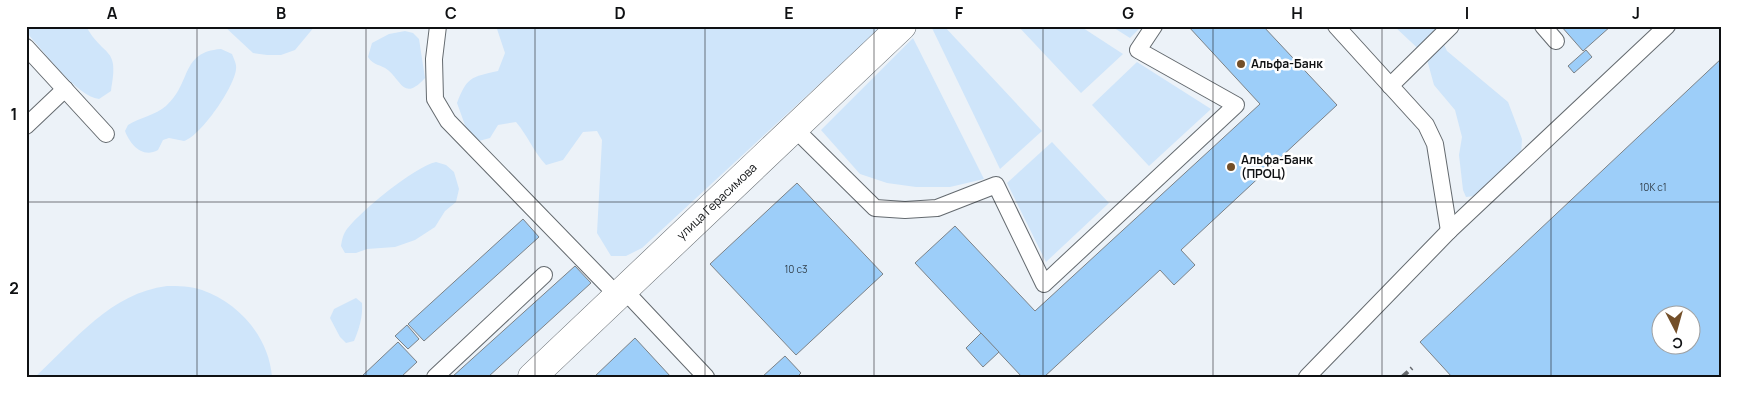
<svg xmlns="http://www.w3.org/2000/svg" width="1748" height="403" viewBox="0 0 1748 403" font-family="Manrope,sans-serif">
<rect width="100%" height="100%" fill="#ecf2f8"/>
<!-- green -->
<g fill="#cfe5fa">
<path d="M26 26H86C104 59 120 45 111 91L99 99C77 97 42 49 26 32Z"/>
<polygon points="224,26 315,26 295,50 281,55 267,55 253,53"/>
<path d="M496 26H882L642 248 626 256H611L597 233 602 140 597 131 583 132 563 160 546 165C533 151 528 136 516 122L498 125 490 138 479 141 466 128 457 103C467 77 471 77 498 71L505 53Z"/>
<polygon points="931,26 944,26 1042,131 1000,169"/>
<polygon points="1018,26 1080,26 1123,54 1081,93"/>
<polygon points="1111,26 1142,26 1130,38"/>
<polygon points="1394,26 1435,26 1447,51 1508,102 1522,139 1521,155 1475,196 1466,197 1463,190 1459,155 1462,137 1455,110 1434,85 1426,56"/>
<path d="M405 31 413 33 419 39 425 78C404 101 402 82 388 70 380 64 374 66 368 57L372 43 389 34Z"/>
<polygon points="913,38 984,179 950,187 916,187 887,183 860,174 821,130"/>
<path d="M221 49 232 54C234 59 237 65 236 69 235 86 201 136 184 141L169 138 163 140 158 150C142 159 130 144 125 131L128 125C139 118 156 115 166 106 192 83 180 52 221 49Z"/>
<polygon points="1137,62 1211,109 1149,166 1092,105"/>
<polygon points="1052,142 1109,203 1046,262 1007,183"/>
<path d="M436 162 446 165 454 172 459 189 456 202 445 211 435 227 415 240 395 247 367 249 356 253H345L341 246C342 240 343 234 347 229 362 210 414 167 436 162Z"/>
<path d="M167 286C178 286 191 286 202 290 239 303 269 337 272 377H35C75 340 111 293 167 286Z"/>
<path d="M356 298 362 303C363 317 359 329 354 341L346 343 340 337 330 318 334 309Z"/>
</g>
<!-- building -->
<g fill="#9dcef9" stroke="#7c8287" fill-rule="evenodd">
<polygon points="1188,26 1263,26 1337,105 1181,250 1195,265 1174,285 1160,270 1044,377 1022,377 915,263 955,226 1035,311 1260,104"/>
<polygon points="1561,26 1611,26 1583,51"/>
<polygon points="1586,50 1592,57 1574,73 1568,66"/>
<path d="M1722 58V377H1452L1420 342ZM1660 316H1690V346H1660Z"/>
<polygon points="797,183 883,274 796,355 710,264"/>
<polygon points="523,219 539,237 424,341 408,324"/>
<polygon points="575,266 591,283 488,377 452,377"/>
<polygon points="407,325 419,339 408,349 395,336"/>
<polygon points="981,333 999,352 983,367 966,348"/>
<polygon points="635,338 671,377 594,377"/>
<polygon points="398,342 417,362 401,377 361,377"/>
<polygon points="785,356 801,373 797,377 762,377"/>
</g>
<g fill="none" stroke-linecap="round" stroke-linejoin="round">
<!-- service casing -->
<g stroke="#646a6f" stroke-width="18">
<g id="service">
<polyline points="438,26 434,59 435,99 448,121 618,296"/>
<polyline points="1336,26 1426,125 1435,144 1449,231"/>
<polyline points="1543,26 1556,41"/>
<polyline points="26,47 106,134"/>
<polyline points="1390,86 1451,26"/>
<polyline points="26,126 65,89"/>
<polyline points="794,128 875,208 905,210 937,208 996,185 1044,284 1236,105 1138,50 1154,26"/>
<polyline points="624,290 706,377"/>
<polyline points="435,377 544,275"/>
<polyline points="1307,377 1449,231 1667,26"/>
</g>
</g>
<!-- minor casing -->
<g stroke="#646a6f" stroke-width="29">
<g id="minor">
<path id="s1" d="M532 377 902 26"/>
</g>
</g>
<!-- service -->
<use href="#service" stroke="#fff" stroke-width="16"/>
<!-- minor -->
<use href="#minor" stroke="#fff" stroke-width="28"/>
<!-- rail -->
<polyline stroke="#676a6e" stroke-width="4" stroke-dasharray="8 4" stroke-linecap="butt" points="1402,377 1412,368"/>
</g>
<!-- grid -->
<path fill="none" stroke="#0f1113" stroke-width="1" stroke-opacity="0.55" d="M197 26V377M366 26V377M535 26V377M705 26V377M874 26V377M1043 26V377M1213 26V377M1382 26V377M1551 26V377M26 202H1722"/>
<!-- markers -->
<g fill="#734f29" stroke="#fff" stroke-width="2">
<circle cx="1241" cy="64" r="5"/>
<circle cx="1231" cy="167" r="5"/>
</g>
<g text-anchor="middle" stroke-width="5" stroke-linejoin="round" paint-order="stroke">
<!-- number labels -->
<g font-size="10" fill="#32404c">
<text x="1653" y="191">10К с1</text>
<text x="796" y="273">10 с3</text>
</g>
<!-- poi labels -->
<g font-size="12" font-weight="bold" fill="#0f1113" stroke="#fff" text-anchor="start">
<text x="1251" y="68">Альфа-Банк</text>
<text x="1241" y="164">Альфа-Банк<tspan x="1241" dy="14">(ПРОЦ)</tspan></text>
</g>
<!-- street labels -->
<g font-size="12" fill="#0f1113" stroke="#fff">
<text dy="4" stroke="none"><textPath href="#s1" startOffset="255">улица Герасимова</textPath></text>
</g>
</g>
<!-- border -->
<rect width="1748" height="403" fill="none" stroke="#ffffff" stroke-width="55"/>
<!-- north arrow -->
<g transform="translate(1676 330) rotate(174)"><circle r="24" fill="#ffffff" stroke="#9fa0a1"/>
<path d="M0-4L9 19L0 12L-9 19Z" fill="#734f29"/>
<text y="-8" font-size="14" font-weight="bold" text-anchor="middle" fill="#0f1113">С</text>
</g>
<rect x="28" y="28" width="1692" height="348" fill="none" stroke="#0f1113" stroke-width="2"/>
<g font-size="16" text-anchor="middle" font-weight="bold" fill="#0f1113">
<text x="112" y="19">A</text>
<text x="281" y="19">B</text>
<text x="451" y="19">C</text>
<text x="620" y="19">D</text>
<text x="789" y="19">E</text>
<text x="959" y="19">F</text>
<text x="1128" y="19">G</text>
<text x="1297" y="19">H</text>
<text x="1467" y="19">I</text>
<text x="1636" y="19">J</text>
<text x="14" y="120">1</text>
<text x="14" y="294">2</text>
</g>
</svg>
